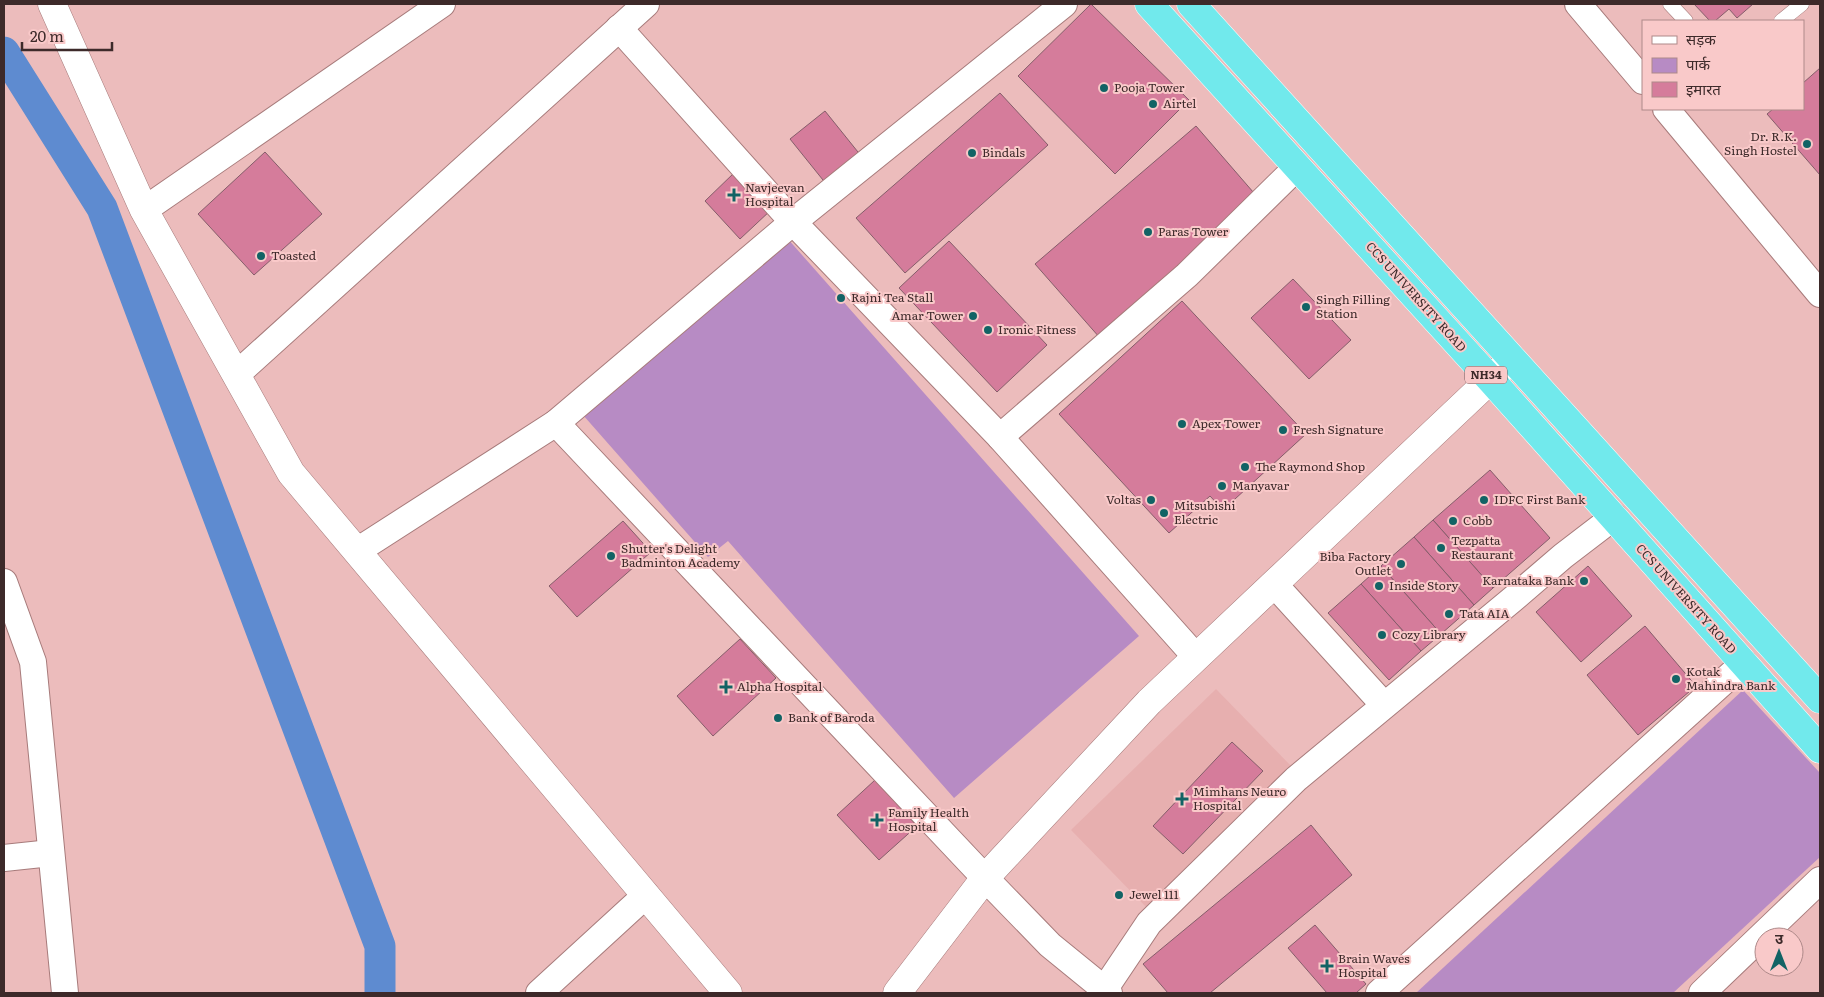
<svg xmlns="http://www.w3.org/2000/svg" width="1824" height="997" viewBox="0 0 1824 997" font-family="Literata,'Noto Sans Devanagari',serif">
<rect width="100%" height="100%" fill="#ecbcbc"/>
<!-- built -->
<polygon fill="#e7afaf" points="1216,689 1294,769 1149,910 1071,830"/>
<!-- green -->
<g fill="#b78bc4">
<polygon points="787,238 1139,636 954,798 728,541 708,557 583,415"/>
<polygon points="1743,690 1820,773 1820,857 1673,993 1416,993"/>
</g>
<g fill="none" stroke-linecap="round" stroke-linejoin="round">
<!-- canal -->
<polyline stroke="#5e8bd0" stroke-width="31" points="4,52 102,208 380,946 380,993"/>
</g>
<!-- building -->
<g fill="#d57c9b" stroke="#855d6a">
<polygon points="1091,4 1189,100 1115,174 1018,76"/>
<polygon points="1694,4 1753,4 1737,18 1729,9 1715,21 1710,21"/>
<polygon points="1820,68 1820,175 1767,114 1773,109 1803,109 1803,83"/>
<polygon points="1000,93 1048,145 905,273 856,218"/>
<polygon points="825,111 862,157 827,185 790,139"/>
<polygon points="1196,126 1260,200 1100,338 1035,264"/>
<polygon points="265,152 322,214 254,275 198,214"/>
<polygon points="735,172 771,210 740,239 705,201"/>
<polygon points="949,241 1047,345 997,392 899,288"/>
<polygon points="1293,279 1351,340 1309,379 1251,318"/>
<polygon points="1182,301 1306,434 1223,510 1210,496 1169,533 1059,414"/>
<polygon points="1490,470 1550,538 1493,588 1433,520"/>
<polygon points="1433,520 1493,588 1474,605 1414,537"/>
<polygon points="623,521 651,552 577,617 549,586"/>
<polygon points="1414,537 1474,605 1441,634 1381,566"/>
<polygon points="1381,566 1441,634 1421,651 1361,584"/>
<polygon points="1588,566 1632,616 1581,662 1536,612"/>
<polygon points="1361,584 1421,651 1389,680 1328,613"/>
<polygon points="1645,626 1696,686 1638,735 1587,675"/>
<polygon points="740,639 776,678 713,736 677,696"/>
<polygon points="1232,742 1263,771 1183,854 1153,826"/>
<polygon points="875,780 917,826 879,860 837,815"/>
<polygon points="1311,825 1352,875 1210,993 1168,993 1143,964"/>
<polygon points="1315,925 1366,984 1356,993 1327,993 1288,948"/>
</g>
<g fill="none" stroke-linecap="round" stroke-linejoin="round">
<!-- lane casing -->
<g stroke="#a77b7b" stroke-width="15">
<g id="lane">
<polyline points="1670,4 1686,21"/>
<polyline points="1781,21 1802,4"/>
</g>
</g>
<!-- street casing -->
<g stroke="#a77b7b" stroke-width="28">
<g id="street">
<polyline points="1578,4 1643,81"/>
<polyline points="619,28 793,222 1000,437 1196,657"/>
<polyline points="1666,109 1820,294"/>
<polyline points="144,210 442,4"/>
<polyline points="236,375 646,4"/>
<polyline points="556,423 985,878 1050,945 1109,993"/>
<polyline points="1000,437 1187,275 1297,167"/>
<polyline points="357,551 556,423 793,222 1064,4"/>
<polyline points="4,582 33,662 65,993"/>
<polyline points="1274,584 1384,705"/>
<polyline points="4,858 51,853"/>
<polyline points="539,993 646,895"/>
<polyline points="1102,993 1149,923 1296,779 1513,599 1563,556 1614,517"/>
<polyline points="1379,993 1744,663"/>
<polyline points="1702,993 1820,880"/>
</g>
</g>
<!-- secondary casing -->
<g stroke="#a77b7b" stroke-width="29">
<g id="secondary">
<polyline points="52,4 144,210 291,473 728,993"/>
<polyline points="897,993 985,878 1149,702 1512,359"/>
</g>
</g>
<!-- highway casing -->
<g stroke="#fff" stroke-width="29">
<g id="highway">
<polyline points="1149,4 1491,380 1820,749"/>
<polyline points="1191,4 1820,699"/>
</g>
</g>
<!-- lane -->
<use href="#lane" stroke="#fff" stroke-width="14"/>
<!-- street -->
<use href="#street" stroke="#fff" stroke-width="26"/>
<!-- secondary -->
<use href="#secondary" stroke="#fff" stroke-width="28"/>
<!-- highway -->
<use href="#highway" stroke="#71e9ec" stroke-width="28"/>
</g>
<!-- markers -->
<g fill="#126365" stroke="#f9c9c9" stroke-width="2">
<circle cx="1104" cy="88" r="5"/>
<circle cx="1153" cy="104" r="5"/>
<circle cx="1807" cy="144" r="5"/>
<circle cx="972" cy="153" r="5"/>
<path d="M731.5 187.5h5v5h5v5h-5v5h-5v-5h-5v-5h5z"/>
<circle cx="1148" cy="232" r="5"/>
<circle cx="261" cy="256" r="5"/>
<circle cx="841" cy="298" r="5"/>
<circle cx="1306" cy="307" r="5"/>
<circle cx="973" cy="316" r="5"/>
<circle cx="988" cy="330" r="5"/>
<circle cx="1182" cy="424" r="5"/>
<circle cx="1283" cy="430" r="5"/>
<circle cx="1245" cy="467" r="5"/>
<circle cx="1222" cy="486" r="5"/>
<circle cx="1151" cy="500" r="5"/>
<circle cx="1484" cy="500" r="5"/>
<circle cx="1164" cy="513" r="5"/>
<circle cx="1453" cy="521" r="5"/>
<circle cx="1441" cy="548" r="5"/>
<circle cx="611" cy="556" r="5"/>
<circle cx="1401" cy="564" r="5"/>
<circle cx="1584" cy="581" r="5"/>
<circle cx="1379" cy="586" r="5"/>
<circle cx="1449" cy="614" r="5"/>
<circle cx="1382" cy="635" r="5"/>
<circle cx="1676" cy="679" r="5"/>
<path d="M723.5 679.5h5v5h5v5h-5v5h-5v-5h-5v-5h5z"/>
<circle cx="778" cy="718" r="5"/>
<path d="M1179.5 791.5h5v5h5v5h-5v5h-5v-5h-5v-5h5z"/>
<path d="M874.5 812.5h5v5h5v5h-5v5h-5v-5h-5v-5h5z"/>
<circle cx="1119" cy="895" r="5"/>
<path d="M1324.5 958.5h5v5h5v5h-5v5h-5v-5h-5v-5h5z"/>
</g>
<g text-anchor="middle" stroke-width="4" stroke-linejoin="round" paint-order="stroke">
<!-- shield labels -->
<rect fill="#f9c9c9" stroke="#755a5a" stroke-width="1" x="1465" y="366.5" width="42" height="17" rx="4"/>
<g font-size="11" font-weight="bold" fill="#3d2a2a">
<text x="1486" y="379">NH34</text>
</g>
<!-- poi labels -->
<g font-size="12" fill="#3d2a2a" stroke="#f9c9c9" text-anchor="start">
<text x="1114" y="92">Pooja Tower</text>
<text x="1163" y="108">Airtel</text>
<text x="1797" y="141" text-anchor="end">Dr. R.K.<tspan x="1797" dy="14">Singh Hostel</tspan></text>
<text x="982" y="157">Bindals</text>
<text x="745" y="192">Navjeevan<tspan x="745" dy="14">Hospital</tspan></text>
<text x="1158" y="236">Paras Tower</text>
<text x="271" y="260">Toasted</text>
<text x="851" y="302">Rajni Tea Stall</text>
<text x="1316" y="304">Singh Filling<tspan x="1316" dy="14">Station</tspan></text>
<text x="963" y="320" text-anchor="end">Amar Tower</text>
<text x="998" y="334">Ironic Fitness</text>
<text x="1192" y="428">Apex Tower</text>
<text x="1293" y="434">Fresh Signature</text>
<text x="1255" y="471">The Raymond Shop</text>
<text x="1232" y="490">Manyavar</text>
<text x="1141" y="504" text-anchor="end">Voltas</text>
<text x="1494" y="504">IDFC First Bank</text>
<text x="1174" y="510">Mitsubishi<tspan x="1174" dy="14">Electric</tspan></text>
<text x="1463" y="525">Cobb</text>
<text x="1451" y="545">Tezpatta<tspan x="1451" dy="14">Restaurant</tspan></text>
<text x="621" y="553">Shutter's Delight<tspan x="621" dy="14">Badminton Academy</tspan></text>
<text x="1391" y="561" text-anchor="end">Biba Factory<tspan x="1391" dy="14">Outlet</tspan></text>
<text x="1574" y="585" text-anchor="end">Karnataka Bank</text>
<text x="1389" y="590">Inside Story</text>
<text x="1459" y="618">Tata AIA</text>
<text x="1392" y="639">Cozy Library</text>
<text x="1686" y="676">Kotak<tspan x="1686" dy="14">Mahindra Bank</tspan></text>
<text x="737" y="691">Alpha Hospital</text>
<text x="788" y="722">Bank of Baroda</text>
<text x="1193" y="796">Mimhans Neuro<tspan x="1193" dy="14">Hospital</tspan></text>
<text x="888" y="817">Family Health<tspan x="888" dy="14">Hospital</tspan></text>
<text x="1129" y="899">Jewel 111</text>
<text x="1338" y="963">Brain Waves<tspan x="1338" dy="14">Hospital</tspan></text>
</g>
<!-- street labels -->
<g font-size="12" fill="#3d2a2a" stroke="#f9c9c9">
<text transform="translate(1416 297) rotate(48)" y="4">CCS UNIVERSITY ROAD</text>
<text transform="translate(1686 599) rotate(48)" y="4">CCS UNIVERSITY ROAD</text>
</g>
</g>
<!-- border -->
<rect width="1824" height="997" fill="none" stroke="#3d2a2a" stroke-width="10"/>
<!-- legend -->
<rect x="1642" y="20" width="162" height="90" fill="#f9c9c9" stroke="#ae8989"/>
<rect x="1652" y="36" width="25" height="8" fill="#ffffff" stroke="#ae8989"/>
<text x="1686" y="45" font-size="15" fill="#3d2a2a">सड़क</text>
<rect x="1652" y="58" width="25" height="15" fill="#b78bc4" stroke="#ae8989"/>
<text x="1686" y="70" font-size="15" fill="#3d2a2a">पार्क</text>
<rect x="1652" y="82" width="25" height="15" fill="#d57c9b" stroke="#ae8989"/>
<text x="1686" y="95" font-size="15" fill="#3d2a2a">इमारत</text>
<!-- north arrow -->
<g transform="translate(1779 952)"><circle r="24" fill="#f9c9c9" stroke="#ae8989"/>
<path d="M0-4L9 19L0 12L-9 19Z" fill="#126365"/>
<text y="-8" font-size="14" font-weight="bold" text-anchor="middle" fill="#3d2a2a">उ</text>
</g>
<!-- scale -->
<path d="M22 42v8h90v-8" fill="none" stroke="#3d2a2a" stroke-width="2.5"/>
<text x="30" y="42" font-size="15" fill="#3d2a2a" stroke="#f9c9c9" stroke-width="4" paint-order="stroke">20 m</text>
</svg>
